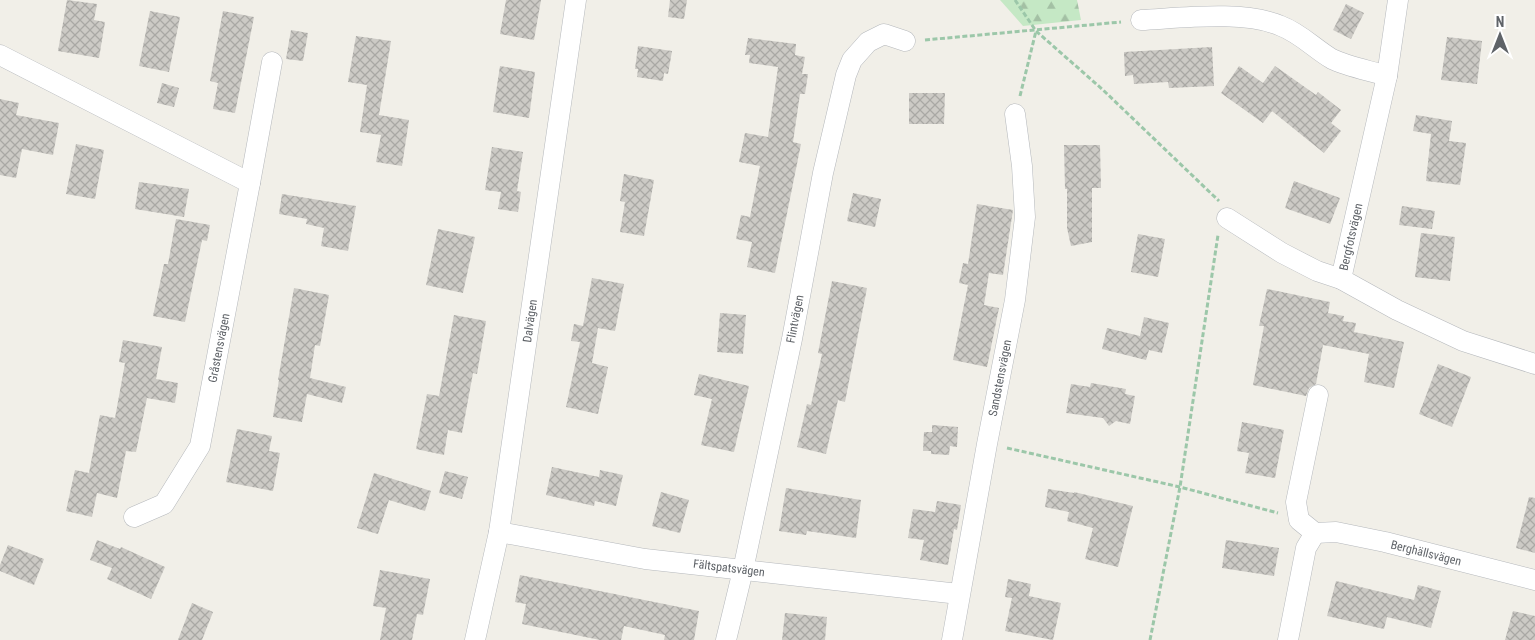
<svg xmlns="http://www.w3.org/2000/svg" width="1535" height="640" viewBox="0 0 1535 640" font-family="'Roboto Condensed',sans-serif">
<defs>
<pattern id="forest-firs" width="22" height="20" patternUnits="userSpaceOnUse" patternTransform="scale(1.25)"><rect width="22" height="20" fill="#c5e8c5"/><path d="M5 1l3.5 6h-7zM16 11l3.5 6h-7z" fill="#a3c0a4"/></pattern>
<pattern id="building-cross-hatch" width="8" height="8" patternUnits="userSpaceOnUse" patternTransform="scale(1.25)"><rect width="8" height="8" fill="#cccac5"/><path d="M0 0l8 8M0 8l8-8" fill="none" stroke="#a9a8a4"/></pattern>
</defs>
<rect width="100%" height="100%" fill="#f1efe8"/>
<!-- forest -->
<polygon fill="url(#forest-firs)" points="1000,0 1077,0 1081,20 1023,26"/>
<!-- building -->
<g fill="url(#building-cross-hatch)">
<polygon points="67,0 97,4 94,20 105,22 99,58 58,51"/>
<polygon points="506,0 541,0 534,40 500,34"/>
<polygon points="670,0 687,0 684,19 668,17"/>
<polygon points="1346,4 1364,13 1351,39 1333,30"/>
<polygon points="150,11 180,17 169,72 139,66"/>
<polygon points="223,11 254,17 235,113 213,109 218,83 210,81"/>
<polygon points="291,30 308,33 303,61 286,59"/>
<polygon points="356,36 391,41 379,115 409,120 402,166 376,162 381,135 360,132 367,85 348,82"/>
<polygon points="1447,37 1482,41 1477,84 1441,80"/>
<polygon points="748,38 796,44 795,55 805,57 802,74 808,74 805,94 800,94 793,142 801,144 775,273 747,267 752,242 736,239 741,215 750,217 760,166 739,162 745,133 768,137 778,67 749,63 750,55 745,55"/>
<polygon points="638,46 672,51 668,74 664,73 663,81 637,77 638,69 635,69"/>
<polygon points="1212,47 1214,86 1169,88 1168,82 1134,84 1133,75 1125,76 1124,52"/>
<polygon points="500,66 535,72 529,118 493,112"/>
<polygon points="1239,66 1263,83 1275,66 1316,95 1318,92 1341,110 1331,123 1341,131 1324,153 1272,111 1263,123 1221,93"/>
<polygon points="162,83 179,88 174,107 157,103"/>
<polygon points="909,93 945,93 944,124 909,124"/>
<polygon points="0,99 19,103 16,115 59,123 53,155 22,149 16,178 0,175"/>
<polygon points="1416,115 1452,121 1449,141 1466,143 1460,185 1426,181 1431,134 1413,131"/>
<polygon points="76,144 104,150 95,199 66,194"/>
<polygon points="1064,145 1100,145 1101,188 1092,188 1092,242 1071,246 1067,228 1067,189 1065,189"/>
<polygon points="492,147 523,152 517,191 521,192 518,212 498,209 501,192 485,190"/>
<polygon points="624,174 654,180 644,236 620,232 625,202 620,201"/>
<polygon points="1294,181 1340,198 1330,224 1285,208"/>
<polygon points="139,182 189,189 184,217 135,209"/>
<polygon points="853,193 881,199 875,227 847,221"/>
<polygon points="282,194 356,206 348,251 321,246 324,228 306,224 307,219 279,214"/>
<polygon points="977,204 1013,210 1003,275 989,273 984,305 999,308 987,367 953,360 968,285 959,283 963,263 968,264"/>
<polygon points="1402,206 1435,211 1432,229 1399,225"/>
<polygon points="176,219 210,225 207,241 202,240 185,322 153,316 164,264 168,264"/>
<polygon points="438,229 475,237 463,293 426,285"/>
<polygon points="1421,233 1455,237 1450,281 1415,277"/>
<polygon points="1138,234 1165,239 1158,277 1131,272"/>
<polygon points="592,278 624,284 615,331 598,328 592,363 608,367 598,414 566,407 580,342 571,341 574,324 583,326"/>
<polygon points="832,281 867,288 845,402 838,400 826,454 797,447 807,404 811,405 822,354 818,353"/>
<polygon points="294,288 329,295 320,346 315,345 310,378 346,387 342,403 307,394 302,422 273,417 279,380 278,380"/>
<polygon points="1267,289 1330,302 1328,313 1344,316 1343,321 1356,323 1354,332 1404,342 1394,388 1364,382 1369,354 1323,345 1316,384 1309,388 1306,396 1253,385 1264,326 1259,326"/>
<polygon points="720,313 746,315 743,354 717,352"/>
<polygon points="454,315 486,321 477,374 473,373 462,433 448,430 444,455 416,449 427,394 439,396"/>
<polygon points="1144,317 1169,323 1162,353 1149,350 1146,360 1102,349 1107,328 1140,336"/>
<polygon points="123,340 162,347 156,379 178,383 175,403 147,398 136,452 126,451 117,498 97,493 92,517 66,511 75,470 89,473 100,415 115,418 125,363 119,362"/>
<polygon points="1438,364 1471,377 1452,427 1419,414"/>
<polygon points="699,374 749,386 734,452 701,445 712,399 694,395"/>
<polygon points="1091,383 1126,389 1125,394 1135,396 1130,424 1116,421 1109,426 1103,418 1066,413 1071,384 1090,387"/>
<polygon points="1242,422 1284,430 1275,478 1245,473 1249,453 1237,451"/>
<polygon points="932,425 958,427 957,447 950,446 949,455 931,454 931,451 923,451 924,432 932,432"/>
<polygon points="237,429 272,436 269,451 280,453 273,491 226,482"/>
<polygon points="552,467 599,477 600,470 623,475 616,506 595,501 594,506 546,495"/>
<polygon points="445,471 468,477 462,499 439,493"/>
<polygon points="374,473 431,491 425,511 389,500 378,534 357,528"/>
<polygon points="786,488 861,500 856,538 807,531 806,535 779,531"/>
<polygon points="1048,489 1074,493 1074,492 1133,506 1118,567 1085,559 1093,528 1067,521 1069,512 1045,507"/>
<polygon points="661,492 689,500 680,533 652,526"/>
<polygon points="1529,497 1535,498 1535,553 1516,548"/>
<polygon points="937,501 961,505 957,530 954,529 948,565 920,560 924,540 908,538 913,509 935,512"/>
<polygon points="97,540 120,549 121,547 165,567 151,599 107,579 112,568 90,560"/>
<polygon points="1226,540 1279,548 1274,576 1222,568"/>
<polygon points="8,545 44,559 34,585 0,571 0,565"/>
<polygon points="380,570 430,579 423,615 417,614 412,640 380,640 386,608 373,606"/>
<polygon points="520,575 699,611 694,640 664,640 665,635 624,626 621,640 600,640 522,624 526,604 515,602"/>
<polygon points="1008,579 1031,584 1029,596 1061,603 1053,640 1005,631 1012,598 1005,597"/>
<polygon points="1336,581 1414,600 1418,585 1441,591 1431,628 1387,617 1384,629 1327,616"/>
<polygon points="192,603 213,612 202,640 178,640"/>
<polygon points="1513,611 1535,616 1535,640 1505,640"/>
<polygon points="785,613 827,617 825,640 782,640"/>
</g>
<g fill="none" stroke-linecap="round" stroke-linejoin="round">
<!-- street casing -->
<g stroke="#b5b8bc" stroke-width="21">
<g id="street">
<path d="M1141 20C1181 18 1245 10 1281 26 1300 33 1315 49 1332 59 1346 66 1371 71 1387 76"/>
<polyline points="0,55 250,183 200,446 164,504 134,517"/>
<polyline points="250,183 272,62"/>
<polyline points="1227,218 1282,253 1317,271 1341,279 1397,310 1463,341 1535,364"/>
<polyline points="1341,279 1387,76 1398,0"/>
<polyline points="499,532 645,559 959,594"/>
<polyline points="1315,533 1336,532 1385,542 1535,580"/>
<polyline points="475,640 499,532 576,0"/>
<polyline points="726,640 743,570 792,339 823,173 846,75 852,60 868,42 884,34 905,41"/>
<polyline points="952,640 987,444 1015,300 1025,217 1022,166 1015,114"/>
<polyline points="1288,640 1306,548 1315,533 1299,520 1296,502 1318,395"/>
</g>
</g>
<!-- path -->
<g stroke="#9cc7a9" stroke-width="3" stroke-dasharray="5 2.5" stroke-linecap="butt">
<polyline points="1015,0 1036,31 1102,89 1219,201"/>
<polyline points="925,40 1121,22"/>
<polyline points="1020,96 1036,31"/>
<polyline points="1007,448 1180,487 1278,513"/>
<polyline points="1150,640 1180,487 1218,235"/>
</g>
<!-- street -->
<use href="#street" stroke="#fff" stroke-width="20"/>
</g>
<g text-anchor="middle" stroke-width="4" stroke-linejoin="round" paint-order="stroke">
<!-- street labels -->
<g font-size="12" fill="#5f6368" stroke="#fff">
<text transform="translate(1351 237) rotate(-77)" y="4">Bergfotsvägen</text>
<text transform="translate(795 319) rotate(-79)" y="4">Flintvägen</text>
<text transform="translate(530 321) rotate(-82)" y="4">Dalvägen</text>
<text transform="translate(219 348) rotate(-79)" y="4">Gråstensvägen</text>
<text transform="translate(1000 378) rotate(-79)" y="4">Sandstensvägen</text>
<text transform="translate(1426 553) rotate(14)" y="4">Berghällsvägen</text>
<text transform="translate(729 568) rotate(7)" y="4">Fältspatsvägen</text>
</g>
</g>
<!-- north arrow -->
<g transform="translate(1500 35)" stroke="#ffffff" stroke-width="4" paint-order="stroke">
<path d="M0-4L9 19L0 12L-9 19Z" fill="#5f6368"/>
<text y="-8" font-size="14" font-weight="bold" text-anchor="middle" fill="#5f6368">N</text>
</g>
</svg>
